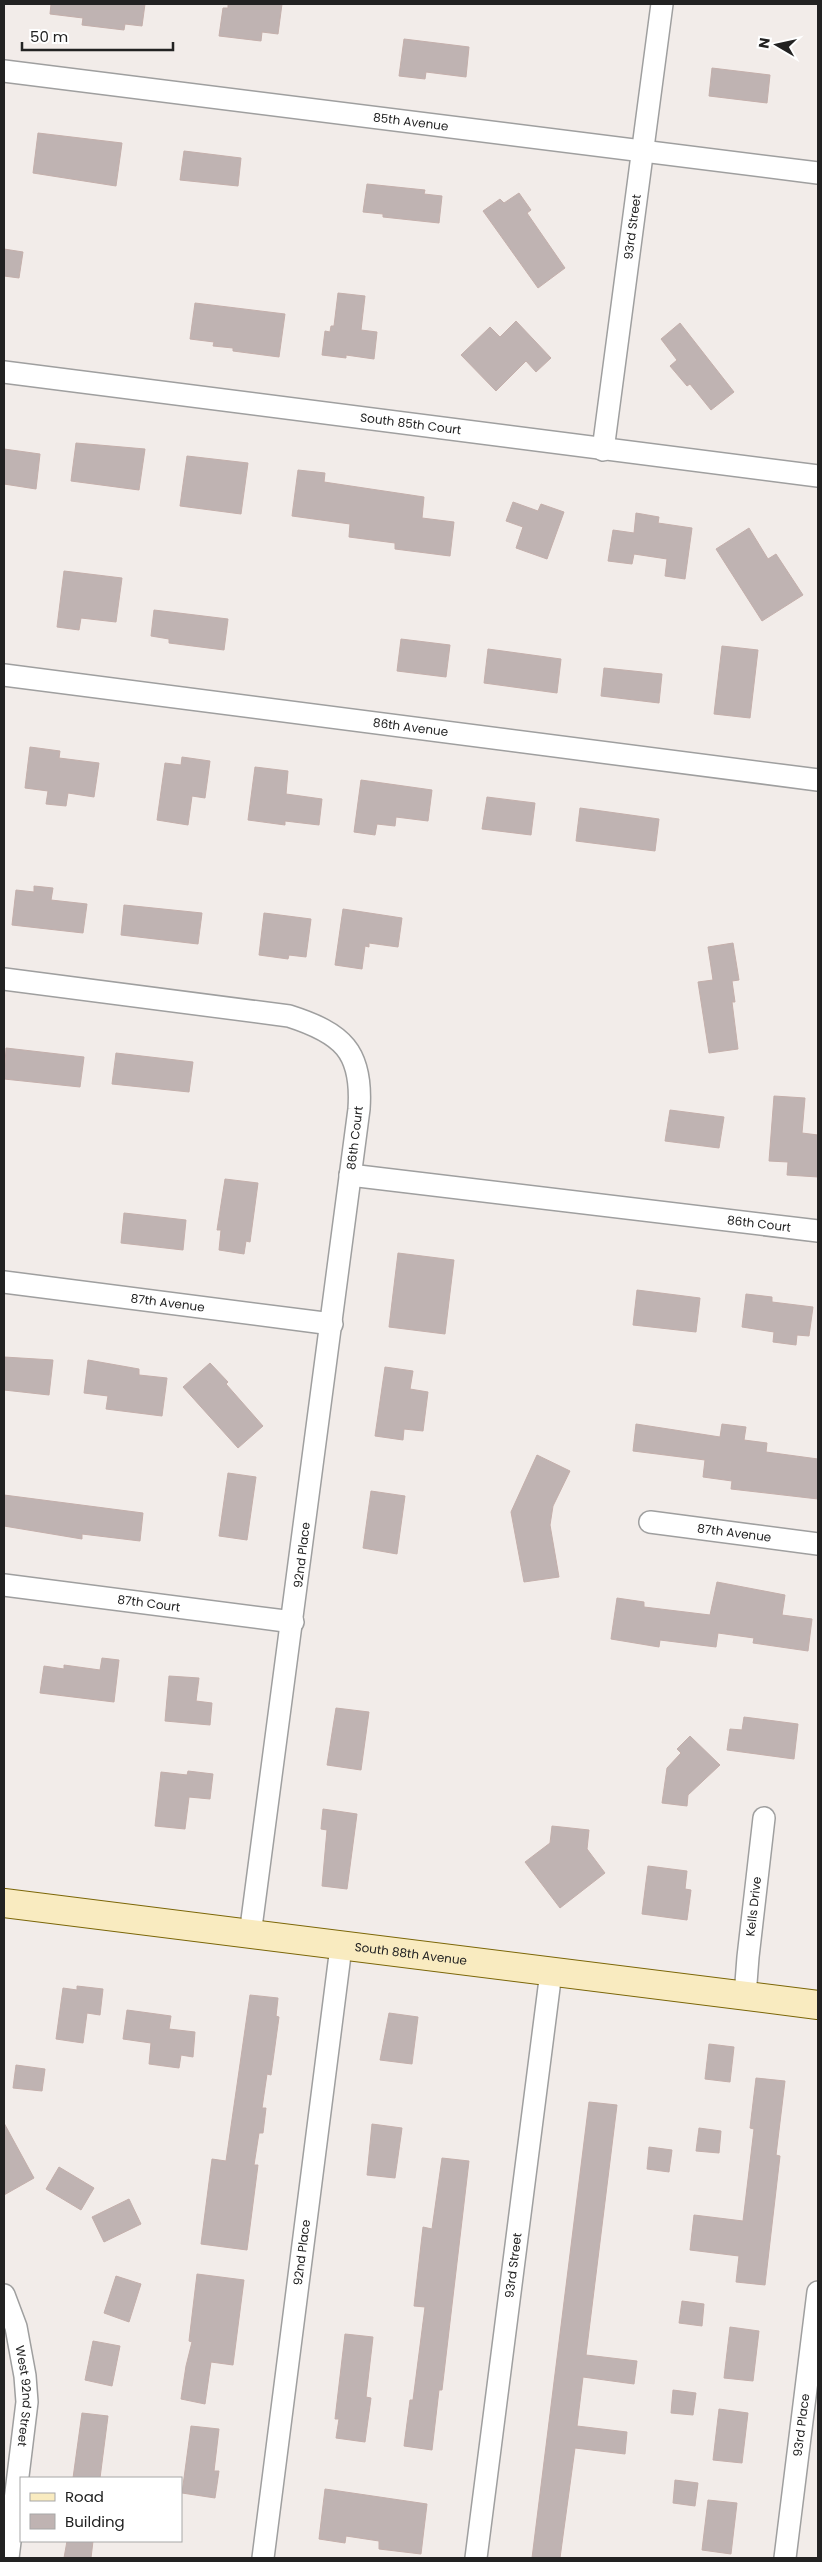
<svg xmlns="http://www.w3.org/2000/svg" width="822" height="2562" viewBox="0 0 822 2562" font-family="Poppins,sans-serif">
<rect width="100%" height="100%" fill="#f2ece9"/>
<!-- building -->
<g fill="#bfb3b2" stroke="#c4afab">
<polygon points="51,4 145,4 142,26 125,24 124,30 82,25 83,18 50,14"/>
<polygon points="228,4 282,4 278,34 262,32 261,41 219,36 223,8 228,8"/>
<polygon points="404,39 469,47 466,77 426,72 425,79 399,76"/>
<polygon points="712,68 770,75 767,103 709,96"/>
<polygon points="38,133 122,143 116,186 33,173"/>
<polygon points="184,151 241,158 238,186 180,180"/>
<polygon points="367,184 425,190 424,194 442,196 439,223 383,217 383,214 363,212"/>
<polygon points="519,193 531,210 527,213 565,268 538,288 483,211 500,199 504,203"/>
<polygon points="4,249 23,252 19,278 4,276"/>
<polygon points="338,293 365,296 361,330 377,332 374,359 346,355 346,358 322,355 325,331 330,332 331,326 334,326"/>
<polygon points="195,303 285,314 279,357 233,351 233,348 213,346 214,342 190,339"/>
<polygon points="516,321 551,358 536,372 526,361 496,391 461,355 490,327 500,337"/>
<polygon points="680,323 734,392 711,410 690,384 687,386 670,366 677,360 661,339"/>
<polygon points="76,443 145,449 139,490 71,481"/>
<polygon points="4,449 40,454 36,489 4,484"/>
<polygon points="187,456 248,463 241,514 180,506"/>
<polygon points="298,470 325,473 324,482 424,497 422,518 454,522 450,556 395,549 395,543 349,537 350,524 292,516"/>
<polygon points="513,502 538,511 541,504 564,512 547,559 516,548 523,527 506,521"/>
<polygon points="636,513 659,517 658,523 692,528 685,579 665,576 667,559 634,554 632,564 608,561 613,530 634,533"/>
<polygon points="749,528 768,559 776,554 803,595 762,621 716,549"/>
<polygon points="64,571 122,578 116,622 81,618 79,630 57,627"/>
<polygon points="154,610 228,619 224,650 169,643 169,639 151,636"/>
<polygon points="401,639 450,645 446,677 397,671"/>
<polygon points="722,646 758,650 750,718 714,714"/>
<polygon points="488,649 561,659 557,693 484,683"/>
<polygon points="604,668 662,674 659,703 601,696"/>
<polygon points="30,747 60,751 59,758 99,763 94,797 68,793 66,806 46,804 48,791 25,788"/>
<polygon points="182,757 210,761 205,798 192,796 188,825 157,820 165,763 181,765"/>
<polygon points="255,767 288,771 286,794 322,799 319,825 285,821 285,825 248,820"/>
<polygon points="361,780 432,790 428,821 396,817 395,826 377,824 375,835 354,832"/>
<polygon points="487,797 535,803 531,835 482,829"/>
<polygon points="580,808 659,819 655,851 576,841"/>
<polygon points="34,886 53,888 51,900 87,904 83,933 12,925 16,890 34,892"/>
<polygon points="124,905 202,913 198,944 121,935"/>
<polygon points="343,909 402,918 398,947 369,943 369,947 365,946 362,969 335,965"/>
<polygon points="264,913 311,919 306,957 289,955 288,959 259,955"/>
<polygon points="733,943 739,980 732,981 735,1002 732,1002 738,1049 709,1053 698,982 713,980 708,947"/>
<polygon points="6,1048 84,1057 80,1087 4,1079"/>
<polygon points="116,1053 193,1062 189,1092 112,1084"/>
<polygon points="774,1096 805,1098 802,1133 818,1135 818,1177 787,1175 788,1162 769,1161"/>
<polygon points="670,1110 724,1117 719,1148 665,1141"/>
<polygon points="225,1179 258,1183 250,1242 246,1241 244,1254 219,1250 221,1230 217,1230"/>
<polygon points="124,1213 186,1220 183,1250 121,1243"/>
<polygon points="398,1253 454,1260 445,1334 389,1327"/>
<polygon points="637,1290 700,1298 696,1332 633,1325"/>
<polygon points="746,1294 772,1297 772,1302 813,1307 809,1336 797,1335 796,1345 773,1342 774,1332 742,1327"/>
<polygon points="4,1357 53,1360 49,1395 4,1390"/>
<polygon points="88,1360 139,1369 139,1375 167,1378 162,1416 106,1409 108,1396 84,1393"/>
<polygon points="210,1363 228,1382 226,1384 263,1426 238,1448 183,1387"/>
<polygon points="385,1367 413,1371 410,1389 428,1392 423,1431 404,1429 403,1440 375,1436"/>
<polygon points="636,1424 720,1437 722,1424 746,1427 744,1440 767,1443 766,1452 818,1459 818,1499 731,1489 732,1481 703,1477 705,1460 633,1451"/>
<polygon points="537,1455 570,1471 553,1506 550,1525 559,1577 524,1582 511,1512"/>
<polygon points="228,1473 256,1477 247,1540 219,1536"/>
<polygon points="371,1491 405,1496 397,1554 363,1548"/>
<polygon points="4,1495 143,1513 140,1541 82,1534 82,1539 4,1526"/>
<polygon points="717,1582 785,1595 782,1615 812,1619 808,1651 753,1643 754,1638 718,1633 716,1647 660,1640 659,1647 611,1639 617,1598 644,1602 644,1607 710,1615"/>
<polygon points="102,1658 119,1660 114,1702 40,1693 44,1666 64,1669 64,1665 100,1670"/>
<polygon points="169,1676 199,1678 196,1701 212,1703 210,1725 165,1721"/>
<polygon points="336,1708 369,1712 361,1770 327,1765"/>
<polygon points="744,1717 798,1724 794,1759 727,1750 730,1729 742,1730"/>
<polygon points="690,1736 720,1765 688,1795 687,1806 662,1803 667,1768 681,1753 677,1749"/>
<polygon points="188,1771 213,1774 210,1799 189,1797 185,1829 155,1826 161,1772 187,1775"/>
<polygon points="323,1809 357,1814 347,1889 322,1886 327,1830 321,1829"/>
<polygon points="552,1826 589,1830 587,1849 605,1873 560,1908 525,1862 550,1843"/>
<polygon points="648,1866 687,1871 685,1889 691,1890 687,1920 642,1914"/>
<polygon points="77,1986 103,1989 100,2015 87,2013 83,2043 56,2039 63,1988 77,1990"/>
<polygon points="250,1995 278,1998 276,2016 279,2017 271,2075 267,2074 262,2108 266,2108 263,2133 259,2133 254,2165 258,2165 247,2250 201,2244 212,2159 226,2161"/>
<polygon points="127,2010 171,2016 169,2029 195,2032 193,2057 181,2055 179,2068 149,2064 151,2043 123,2039"/>
<polygon points="389,2013 418,2017 412,2064 380,2060"/>
<polygon points="709,2044 734,2047 730,2082 705,2079"/>
<polygon points="16,2065 45,2069 42,2091 13,2088"/>
<polygon points="756,2078 785,2081 776,2155 780,2156 765,2285 736,2282 739,2256 690,2250 694,2215 743,2221 754,2129 750,2128"/>
<polygon points="589,2102 617,2105 586,2355 637,2361 634,2384 583,2377 577,2426 627,2432 625,2454 575,2448 560,2558 532,2558"/>
<polygon points="4,2123 34,2178 4,2195"/>
<polygon points="372,2124 402,2128 395,2178 367,2175"/>
<polygon points="699,2128 721,2131 719,2153 696,2151"/>
<polygon points="649,2147 672,2150 669,2172 647,2169"/>
<polygon points="442,2158 469,2161 442,2390 439,2390 432,2450 404,2446 410,2400 413,2400 425,2307 414,2306 423,2227 432,2229"/>
<polygon points="59,2167 94,2188 81,2210 46,2189"/>
<polygon points="129,2199 141,2224 104,2242 92,2217"/>
<polygon points="197,2274 244,2280 233,2365 211,2362 205,2404 181,2399 186,2366 192,2342 189,2341"/>
<polygon points="116,2276 141,2284 129,2322 104,2313"/>
<polygon points="682,2301 704,2304 702,2326 679,2323"/>
<polygon points="730,2327 759,2331 753,2381 724,2378"/>
<polygon points="345,2334 373,2337 366,2397 371,2398 365,2442 336,2438 339,2419 335,2419"/>
<polygon points="93,2341 120,2346 112,2386 85,2380"/>
<polygon points="673,2390 696,2393 693,2415 671,2413"/>
<polygon points="719,2409 748,2413 742,2463 713,2460"/>
<polygon points="82,2413 108,2416 100,2478 73,2478"/>
<polygon points="191,2426 219,2429 214,2471 219,2471 215,2498 182,2493"/>
<polygon points="675,2480 698,2483 695,2506 673,2503"/>
<polygon points="325,2489 427,2504 421,2554 379,2549 379,2541 346,2536 345,2543 319,2539"/>
<polygon points="708,2500 737,2503 731,2554 702,2550"/>
<polygon points="67,2541 93,2541 91,2558 64,2558"/>
</g>
<g fill="none" stroke-linecap="round" stroke-linejoin="round">
<!-- street casing -->
<g stroke="#9f9f9f" stroke-width="24">
<g id="street">
<path id="s1" d="M4 71 818 173"/>
<path id="s2" d="M4 372 818 476"/>
<path id="s3" d="M603 450 662 4"/>
<path id="s4" d="M4 675 818 780"/>
<path d="M4 979 289 1016C342 1033 363 1051 359 1109L250 1935"/>
<path id="s5" d="M350 1175 818 1231"/>
<path id="s6" d="M4 1282 332 1324"/>
<path id="s7" d="M650 1522 818 1544"/>
<path id="s8" d="M4 1585 293 1622"/>
<path id="s9" d="M745 1996 748 1957 764 1818"/>
<path id="s10" d="M4 2295 16 2327 25 2376 27 2402 8 2558"/>
<path id="s11" d="M263 2558 341 1947"/>
<path id="s12" d="M476 2558 551 1972"/>
<path id="s13" d="M785 2558 818 2292"/>
</g>
</g>
<!-- secondary casing -->
<g stroke="#7b6607" stroke-width="30">
<g id="secondary">
<path id="s14" d="M4 1903 818 2005"/>
</g>
</g>
<!-- street -->
<use href="#street" stroke="#fff" stroke-width="21"/>
<!-- secondary -->
<use href="#secondary" stroke="#f9ebc0" stroke-width="28"/>
</g>
<g text-anchor="middle" stroke-width="4" stroke-linejoin="round" paint-order="stroke">
<!-- street labels -->
<g font-size="12" fill="#222" stroke="#fff">
<text dy="4" stroke="none"><textPath href="#s1" startOffset="410">85th Avenue</textPath></text>
<text dy="4" stroke="none"><textPath href="#s3" startOffset="225">93rd Street</textPath></text>
<text dy="4" stroke="none"><textPath href="#s2" startOffset="410">South 85th Court</textPath></text>
<text dy="4" stroke="none"><textPath href="#s4" startOffset="410">86th Avenue</textPath></text>
<text transform="translate(355 1138) rotate(-83)" y="4">86th Court</text>
<text dy="4" stroke="none"><textPath href="#s5" startOffset="412">86th Court</textPath></text>
<text dy="4" stroke="none"><textPath href="#s6" startOffset="165">87th Avenue</textPath></text>
<text dy="4" stroke="none"><textPath href="#s7" startOffset="85">87th Avenue</textPath></text>
<text transform="translate(302 1555) rotate(-83)" y="4">92nd Place</text>
<text dy="4" stroke="none"><textPath href="#s8" startOffset="146">87th Court</textPath></text>
<text dy="4" stroke="none"><textPath href="#s9" startOffset="90">Kells Drive</textPath></text>
<text dy="4" stroke="none"><textPath href="#s14" startOffset="410">South 88th Avenue</textPath></text>
<text dy="4" stroke="none"><textPath href="#s11" startOffset="308">92nd Place</textPath></text>
<text dy="4" stroke="none"><textPath href="#s12" startOffset="295">93rd Street</textPath></text>
<text dy="4" stroke="none"><textPath href="#s10" startOffset="104">West 92nd Street</textPath></text>
<text dy="4" stroke="none"><textPath href="#s13" startOffset="134">93rd Place</textPath></text>
</g>
</g>
<!-- border -->
<rect width="822" height="2562" fill="none" stroke="#222222" stroke-width="10"/>
<!-- legend -->
<rect x="20" y="2477" width="162" height="65" fill="#ffffff" stroke="#a7a7a7"/>
<rect x="30" y="2493" width="25" height="8" fill="#f9ebc0" stroke="#a7a7a7"/>
<text x="65" y="2502" font-size="15" fill="#222222">Road</text>
<rect x="30" y="2514" width="25" height="15" fill="#bfb3b2" stroke="#a7a7a7"/>
<text x="65" y="2527" font-size="15" fill="#222222">Building</text>
<!-- north arrow -->
<g transform="translate(777 45) rotate(279)" stroke="#ffffff" stroke-width="4" paint-order="stroke">
<path d="M0-4L9 19L0 12L-9 19Z" fill="#222222"/>
<text y="-8" font-size="14" font-weight="bold" text-anchor="middle" fill="#222222">N</text>
</g>
<!-- scale -->
<path d="M22 42v8h151v-8" fill="none" stroke="#222222" stroke-width="2.5"/>
<text x="30" y="42" font-size="15" fill="#222222" stroke="#ffffff" stroke-width="4" paint-order="stroke">50 m</text>
</svg>
